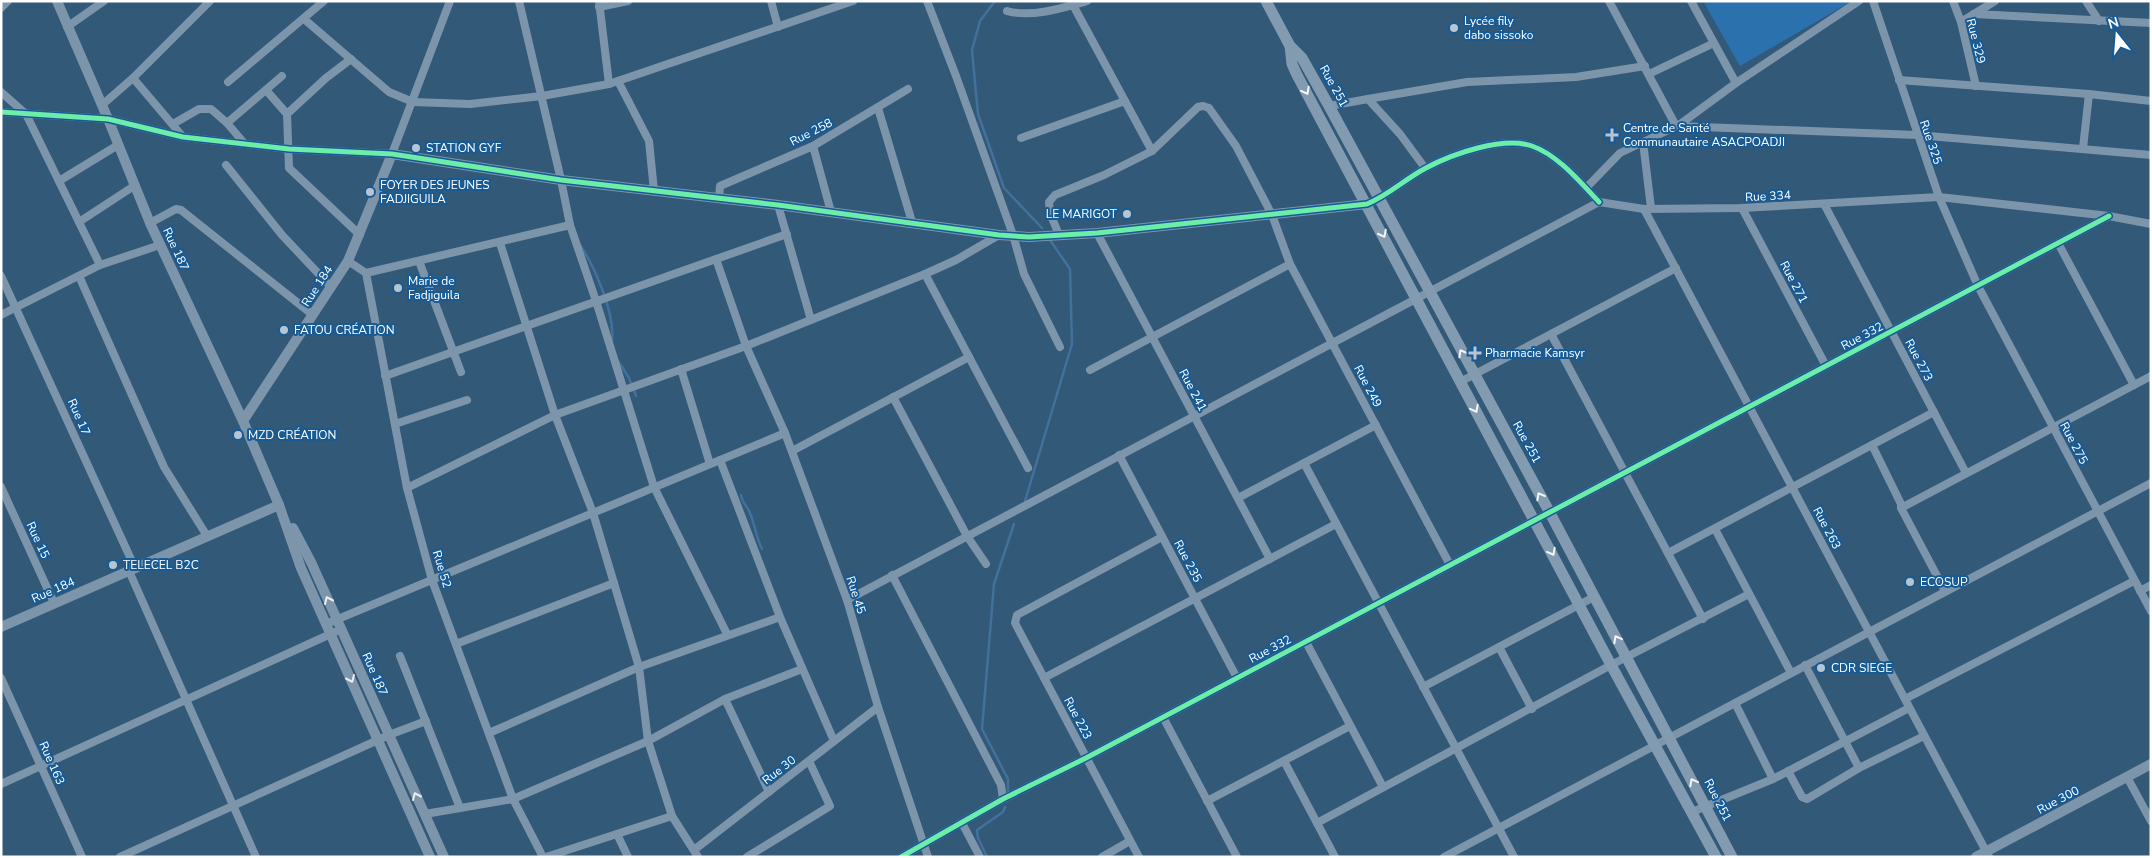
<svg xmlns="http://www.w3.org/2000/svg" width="2152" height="858" viewBox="0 0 2152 858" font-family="'Nunito Sans',sans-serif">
<rect width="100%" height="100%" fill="#335979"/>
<!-- green -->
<polygon fill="#2a71ad" points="1703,1 1852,1 1740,66"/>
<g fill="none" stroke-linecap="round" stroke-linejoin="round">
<!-- stream -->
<g stroke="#42719b" stroke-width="2.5">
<polyline points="995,1 980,21 972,50 978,114 1004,188 1042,228"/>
<path d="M580 245C595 267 615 314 612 340"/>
<polyline points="619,362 629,378 636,396"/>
<path d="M741 495C742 503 748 507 750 513 755 525 756 537 762 549"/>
<polyline points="1025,501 1072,344 1070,269 1050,240"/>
<polyline points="1008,792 1008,779 982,729 994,584 1014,524"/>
<polyline points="987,857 978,838 977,830 1003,812 1005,807"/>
</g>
<!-- minor -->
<g stroke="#7d95ab" stroke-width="8">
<polyline points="519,1 561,180 570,225 596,301 654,487 727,634"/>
<polyline points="599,1 609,84"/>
<polyline points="771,1 778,27"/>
<polyline points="927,1 956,76 1013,235 1024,274 1060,347"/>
<polyline points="1609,1 1676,126 1917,135 2151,155"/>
<polyline points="1691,1 1736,83"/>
<polyline points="1873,1 1939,197 1978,286 2151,611"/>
<polyline points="1953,1 1961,22 1976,86"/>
<polyline points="2086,1 2099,21"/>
<polyline points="1073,5 1152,151"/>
<polyline points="599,7 628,1"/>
<polyline points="1,8 8,1"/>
<path d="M1007 11C1030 18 1063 8 1087 1"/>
<polyline points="1974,14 2151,23"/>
<polyline points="304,19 389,92 413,102 470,104 542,96 609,84 853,1"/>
<polyline points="1961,22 1995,1"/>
<polyline points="67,27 104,1"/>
<polyline points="1649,74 1714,43"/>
<polyline points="1899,80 2089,94 2151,101"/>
<polyline points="618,81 649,141 654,191"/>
<polyline points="228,82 324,1"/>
<polyline points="266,90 287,114 289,168 360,235"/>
<polyline points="1,92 26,114 100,265"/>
<polyline points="1368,99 1467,82 1576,77 1645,66"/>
<polyline points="102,105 133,78"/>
<polyline points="1329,106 1368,99 1400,134 1425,168"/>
<polyline points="878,108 912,222"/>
<polyline points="1,112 108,119 183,137 289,149 392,154 450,1"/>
<polyline points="287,114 326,78 351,59"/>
<polyline points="227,123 282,76"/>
<polyline points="173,124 199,109 211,109 227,123 244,143"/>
<polyline points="183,137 133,78 210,1"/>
<polyline points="1021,138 1125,101"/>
<polyline points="1643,142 1651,208"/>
<polyline points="813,146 831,212"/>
<polyline points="2083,148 2089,94"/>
<polyline points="226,165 282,235 331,287"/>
<polyline points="59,181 118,145"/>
<polyline points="1586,188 1620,153 1679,125 1736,83 1859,1"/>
<polyline points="719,198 720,186 813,146 908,89"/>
<polyline points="1599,202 1644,209 1742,208 1939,197 2109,216 2151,224"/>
<path d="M1367 204C1389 195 1405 179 1426 168 1452 154 1503 136 1532 146 1558 155 1581 183 1599 202"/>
<polyline points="1824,204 1966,473"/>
<polyline points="778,205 811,320"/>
<polyline points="1742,208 1826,366"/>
<polyline points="1644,209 1989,857"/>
<polyline points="79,222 134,186"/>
<polyline points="150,223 176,209 181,210 313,315"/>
<polyline points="1097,233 1270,559"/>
<polyline points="1059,235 1050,213 1049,202 1055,195 1104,175 1152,151 1198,107 1203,106 1209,108 1236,146 1272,215 1290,264 1450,565"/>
<polyline points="500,243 555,415 593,513 639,667 648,741 672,816 698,857"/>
<polyline points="2058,243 2134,385"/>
<polyline points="716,259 746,346 785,433 847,600 878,707 928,857"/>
<polyline points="348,261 366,273 570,225"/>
<polyline points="419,261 461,372"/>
<polyline points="366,273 407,488 432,580 513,799 543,857"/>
<polyline points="925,274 1028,468"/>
<polyline points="1,276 135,568"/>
<polyline points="79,276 164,467 207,536"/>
<polyline points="1,315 100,265 160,245"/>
<polyline points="1551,334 1703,619"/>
<polyline points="681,369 710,464"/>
<polyline points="1090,370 1290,264"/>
<polyline points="385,376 787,234"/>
<polyline points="1460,382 1676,268"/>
<polyline points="893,397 967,536 986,564"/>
<polyline points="395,424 467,400"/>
<polyline points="1872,445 1901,504 1901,508 1945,591"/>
<polyline points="792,451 969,357"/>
<polyline points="1119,455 1237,678"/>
<polyline points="720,460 780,617 834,741"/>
<polyline points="1304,463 1514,857"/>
<polyline points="1,487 54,603"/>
<polyline points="407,488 555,415 746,346 925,274 956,260 999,235"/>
<polyline points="1238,498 1376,425"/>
<polyline points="1901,508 2151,376"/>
<polyline points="1715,529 1791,673"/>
<polyline points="1668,553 1934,412"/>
<polyline points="129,571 256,857"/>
<polyline points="892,575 1001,785 1003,799"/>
<polyline points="2140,591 2151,585"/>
<polyline points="847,600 1599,202"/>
<polyline points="326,624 785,433"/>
<polyline points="1306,642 1383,787"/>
<polyline points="456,644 614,583"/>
<polyline points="1499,647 1532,709"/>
<polyline points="400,656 460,808"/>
<polyline points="1805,665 1859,768"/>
<polyline points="1,678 82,857"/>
<polyline points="1044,678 1336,524"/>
<polyline points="1423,687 1594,597"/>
<polyline points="725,699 769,792"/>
<polyline points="1905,699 2134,581"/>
<polyline points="1735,703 1773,779"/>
<polyline points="1163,717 1237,857"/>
<polyline points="489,733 639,667 780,617"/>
<polyline points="1284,761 1335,857"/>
<polyline points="1788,771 1802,797 1807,799 1859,768 1924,736"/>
<polyline points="2127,777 2151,821"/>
<polyline points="1,784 335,632"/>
<polyline points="1207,801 1350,726"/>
<polyline points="1692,812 1773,779 1909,708"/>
<polyline points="425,814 513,799 648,741 725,699 802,669"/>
<polyline points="962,823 980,857"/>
<polyline points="1317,823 1611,665 1749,594"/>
<polyline points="617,834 628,857"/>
<polyline points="694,850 878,707"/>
<polyline points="120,857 389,735 426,721"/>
<polyline points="546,857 672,816"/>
<polyline points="747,857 830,806 809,761"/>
<polyline points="901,857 1003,799 1086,758 2109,216"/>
<polyline points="1102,857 1130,841"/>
<polyline points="1139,857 1015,623 1017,615 1162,537"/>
<polyline points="1444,857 2151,483"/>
</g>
<!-- tertiary -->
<g stroke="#7d95ab" stroke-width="10">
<polyline points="57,1 108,119 150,223 243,421 279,505 301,568 430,857"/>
<polyline points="243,421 348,261 392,154 561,180 778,205 999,235 1029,237 1097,233 1367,204"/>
<polyline points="293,528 311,562 444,857"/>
<polyline points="1,627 279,505"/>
<polyline points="1976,857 2151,764"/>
</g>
<!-- secondary -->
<g stroke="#839bb0" stroke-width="11">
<polyline points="1266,1 1290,46 1302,58 1329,106 1550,513 1732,857"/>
<polyline points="1290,46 1292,64 1297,75 1611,665 1716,857"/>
</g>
<!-- cycleway casing -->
<g stroke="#165b96" stroke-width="8">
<g id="cycleway">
<path d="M1 112 108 119 183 137 289 149 392 154 561 180 778 205 999 235 1029 237 1097 233 1367 204C1389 195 1405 179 1426 168 1452 154 1503 136 1532 146 1558 155 1581 183 1599 202"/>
<polyline points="901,857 1003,799 1086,758 2109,216"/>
</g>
</g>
<!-- cycleway -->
<use href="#cycleway" stroke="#6deda7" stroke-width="5"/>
</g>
<!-- one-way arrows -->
<defs><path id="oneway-chevron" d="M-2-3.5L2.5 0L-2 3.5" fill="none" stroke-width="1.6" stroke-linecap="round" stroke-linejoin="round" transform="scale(1.25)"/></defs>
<g stroke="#f3f5f7">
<use href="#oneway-chevron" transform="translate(1306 91) rotate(62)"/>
<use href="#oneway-chevron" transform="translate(1383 234) rotate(63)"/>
<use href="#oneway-chevron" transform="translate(1462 353) rotate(-119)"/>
<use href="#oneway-chevron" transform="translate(1475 409) rotate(62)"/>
<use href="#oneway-chevron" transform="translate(1540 496) rotate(-119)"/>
<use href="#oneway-chevron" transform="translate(1552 552) rotate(62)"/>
<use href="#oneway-chevron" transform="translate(1617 639) rotate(-118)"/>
<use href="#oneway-chevron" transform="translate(1693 782) rotate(-118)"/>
</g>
<g stroke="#eceff2">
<use href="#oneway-chevron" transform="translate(328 600) rotate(-114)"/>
<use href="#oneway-chevron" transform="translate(351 679) rotate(66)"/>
<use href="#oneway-chevron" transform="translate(416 796) rotate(-114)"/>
</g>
<!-- markers -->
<g fill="#b8c5d0" stroke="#165b96" stroke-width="2">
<circle cx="1454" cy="28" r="5"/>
<path d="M1609.5 127.5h5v5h5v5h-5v5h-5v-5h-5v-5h5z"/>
<circle cx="416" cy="148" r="5"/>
<circle cx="370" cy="192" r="5"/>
<circle cx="1127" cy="214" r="5"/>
<circle cx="398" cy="288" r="5"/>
<circle cx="284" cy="330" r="5"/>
<path d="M1472.5 345.5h5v5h5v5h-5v5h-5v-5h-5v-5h5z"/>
<circle cx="238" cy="435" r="5"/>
<circle cx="113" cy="565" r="5"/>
<circle cx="1910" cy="582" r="5"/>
<circle cx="1821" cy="668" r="5"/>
</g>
<g text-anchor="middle" stroke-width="4" stroke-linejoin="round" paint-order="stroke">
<!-- poi labels -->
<g font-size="12" fill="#fff" stroke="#165b96" text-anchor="start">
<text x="1464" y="25">Lycée fily<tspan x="1464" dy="14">dabo sissoko</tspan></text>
<text x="1623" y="132">Centre de Santé<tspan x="1623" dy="14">Communautaire ASACPOADJI</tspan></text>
<text x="426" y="152">STATION GYF</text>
<text x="380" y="189">FOYER DES JEUNES<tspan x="380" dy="14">FADJIGUILA</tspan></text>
<text x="1117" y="218" text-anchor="end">LE MARIGOT</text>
<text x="408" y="285">Marie de<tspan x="408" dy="14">Fadjiguila</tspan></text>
<text x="294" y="334">FATOU CRÉATION</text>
<text x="1485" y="357">Pharmacie Kamsyr</text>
<text x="248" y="439">MZD CRÉATION</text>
<text x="123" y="569">TELECEL B2C</text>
<text x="1920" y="586">ECOSUP</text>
<text x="1831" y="672">CDR SIEGE</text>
</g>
<!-- street labels -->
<g font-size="12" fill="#fff" stroke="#165b96">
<text transform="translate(1976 41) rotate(76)" y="4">Rue 329</text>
<text transform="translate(1334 86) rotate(61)" y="4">Rue 251</text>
<text transform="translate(811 132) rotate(-27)" y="4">Rue 258</text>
<text transform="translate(1931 142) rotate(71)" y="4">Rue 325</text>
<text transform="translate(1768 196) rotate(-3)" y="4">Rue 334</text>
<text transform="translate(176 249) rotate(65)" y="4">Rue 187</text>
<text transform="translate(1794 282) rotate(62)" y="4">Rue 271</text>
<text transform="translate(317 286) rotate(-57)" y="4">Rue 184</text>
<text transform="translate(1862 336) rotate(-28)" y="4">Rue 332</text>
<text transform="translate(1919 360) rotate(62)" y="4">Rue 273</text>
<text transform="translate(1368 386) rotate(62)" y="4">Rue 249</text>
<text transform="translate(1193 390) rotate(62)" y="4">Rue 241</text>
<text transform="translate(79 417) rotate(66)" y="4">Rue 17</text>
<text transform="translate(1527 442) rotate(61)" y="4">Rue 251</text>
<text transform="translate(2074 443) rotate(62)" y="4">Rue 275</text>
<text transform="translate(1827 528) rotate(62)" y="4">Rue 263</text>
<text transform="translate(38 540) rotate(65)" y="4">Rue 15</text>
<text transform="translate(1188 561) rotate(62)" y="4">Rue 235</text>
<text transform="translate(442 569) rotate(73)" y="4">Rue 52</text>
<text transform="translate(53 590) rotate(-24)" y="4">Rue 184</text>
<text transform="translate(856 595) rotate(72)" y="4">Rue 45</text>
<text transform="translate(1270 649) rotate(-28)" y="4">Rue 332</text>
<text transform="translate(375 674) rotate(66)" y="4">Rue 187</text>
<text transform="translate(1078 718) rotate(62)" y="4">Rue 223</text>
<text transform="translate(52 763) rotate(66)" y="4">Rue 163</text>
<text transform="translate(779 770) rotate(-38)" y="4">Rue 30</text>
<text transform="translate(1718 800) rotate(63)" y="4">Rue 251</text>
<text transform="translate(2058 800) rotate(-28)" y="4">Rue 300</text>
</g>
</g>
<!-- border -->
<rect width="2152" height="858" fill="none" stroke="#ffffff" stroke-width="5"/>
<!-- north arrow -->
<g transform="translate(2117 35) rotate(343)" stroke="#165b96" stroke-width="4" paint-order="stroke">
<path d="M0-4L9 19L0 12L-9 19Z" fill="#ffffff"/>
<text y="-8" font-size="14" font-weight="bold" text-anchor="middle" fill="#ffffff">N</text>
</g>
</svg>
